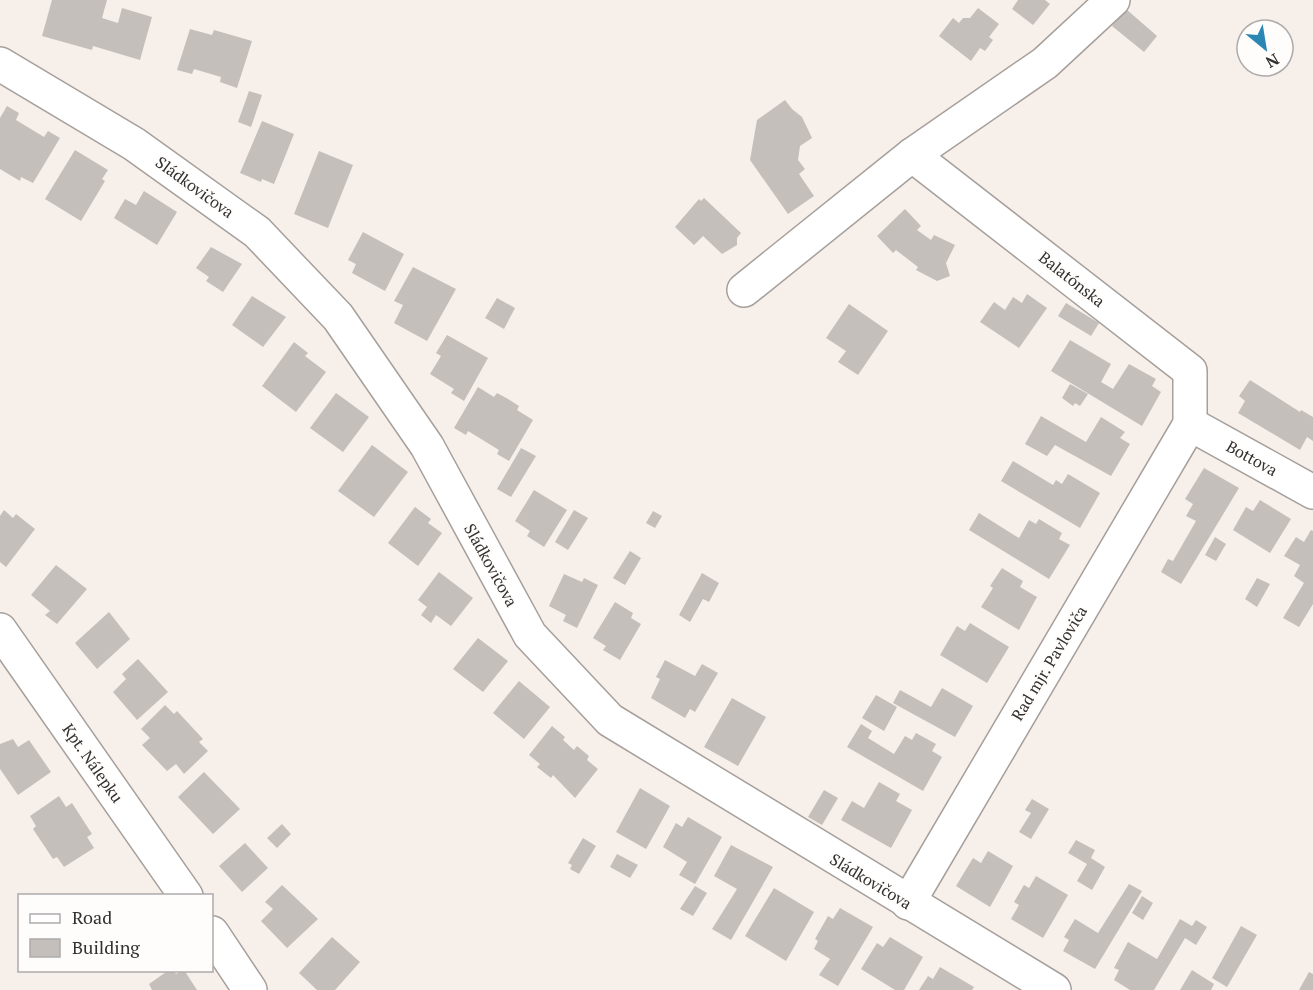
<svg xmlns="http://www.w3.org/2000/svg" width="1313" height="990" viewBox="0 0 1313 990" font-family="'PT Serif',serif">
<rect width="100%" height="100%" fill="#f6efea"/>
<!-- building -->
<g fill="#c5bfbb">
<polygon points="52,0 107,0 102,18 118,23 122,8 152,17 140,60 93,46 92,50 42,36"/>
<polygon points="1018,0 1045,0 1050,4 1033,25 1012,9"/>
<polygon points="978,8 999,24 989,37 993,40 985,51 980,48 971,61 939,36 953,18 959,23 963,18 970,18"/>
<polygon points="1126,9 1157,36 1144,52 1112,26"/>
<polygon points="190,29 212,35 214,30 252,41 237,88 220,82 221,77 194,69 192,74 177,70"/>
<polygon points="249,91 262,95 251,127 238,122"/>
<polygon points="785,100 792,109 802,117 812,138 800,146 798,160 805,169 799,174 814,196 788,214 750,160 757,120"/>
<polygon points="7,106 19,113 16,120 44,137 48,131 60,138 33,183 21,177 20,181 0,169 0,118"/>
<polygon points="262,121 294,134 274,184 262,179 261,182 240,173"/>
<polygon points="75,150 108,170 102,179 105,181 81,221 45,199"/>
<polygon points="319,151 353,165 328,228 294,214"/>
<polygon points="144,191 177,212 157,245 114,218 125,199 136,205"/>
<polygon points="704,198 741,233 737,238 737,245 722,254 703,236 694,245 675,227 699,199 701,201"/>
<polygon points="905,209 921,226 917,230 931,240 934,235 955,245 946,263 950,276 937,281 916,270 918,267 896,250 893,253 877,236"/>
<polygon points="363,232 404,254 385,291 352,273 356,264 348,260"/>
<polygon points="211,247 242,264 223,292 206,281 209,277 196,268"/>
<polygon points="413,267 456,289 427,341 394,323 403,305 394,301"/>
<polygon points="1027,294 1047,308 1019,348 980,322 994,302 1005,310 1013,297 1022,303"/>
<polygon points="252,296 286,317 263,347 232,325"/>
<polygon points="497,298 515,308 504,329 485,318"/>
<polygon points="1066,303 1099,323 1091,336 1058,316"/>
<polygon points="849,304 888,331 858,375 838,362 846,351 826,338"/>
<polygon points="447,335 488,358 464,401 451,393 454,389 430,374 441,356 436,353"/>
<polygon points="1070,340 1111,364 1101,382 1113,389 1129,364 1156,379 1152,386 1161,392 1142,426 1051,371"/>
<polygon points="294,342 308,353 305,356 326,372 296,412 262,386"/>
<polygon points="1250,380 1300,412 1301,410 1313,417 1313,441 1307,437 1300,450 1238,413 1245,401 1239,396"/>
<polygon points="1070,384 1088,394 1080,406 1075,403 1073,406 1062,398"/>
<polygon points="478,387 494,397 497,393 508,399 519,406 517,410 533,420 509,461 497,454 499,450 468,431 466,435 454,428"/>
<polygon points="336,393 369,417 343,452 310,428"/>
<polygon points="1041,416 1086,442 1101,417 1125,432 1120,438 1130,444 1111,476 1055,445 1047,456 1025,444"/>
<polygon points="372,445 408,472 374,517 338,491"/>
<polygon points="521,448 536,456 511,497 497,489"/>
<polygon points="1013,461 1053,485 1056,480 1062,484 1068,474 1100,493 1080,528 1001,481"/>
<polygon points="1204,468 1239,488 1181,584 1161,572 1168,559 1173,561 1196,521 1186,516 1193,504 1185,499"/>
<polygon points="534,490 567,510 544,547 527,536 530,531 515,521"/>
<polygon points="1260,500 1291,519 1270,553 1233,530 1246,507 1253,511"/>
<polygon points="415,507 431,519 428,523 442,533 418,566 388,543"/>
<polygon points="4,510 13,518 16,514 35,529 6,567 0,562 0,516"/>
<polygon points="574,510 588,518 568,550 555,542"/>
<polygon points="653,511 662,516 655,528 646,523"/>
<polygon points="979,513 1019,538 1029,520 1036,524 1039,519 1062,533 1059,539 1070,545 1049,579 969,530"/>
<polygon points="1311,530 1313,531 1313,604 1299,627 1283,618 1304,583 1294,576 1300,565 1284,556 1296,537 1304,542"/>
<polygon points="1215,537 1226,544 1216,561 1205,555"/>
<polygon points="630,551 641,558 625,585 613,578"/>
<polygon points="56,565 87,589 57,624 45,615 50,611 31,595"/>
<polygon points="1002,568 1023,581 1020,587 1037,597 1019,630 981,607 993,588 990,586"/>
<polygon points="439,572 473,598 451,626 436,615 431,623 421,615 427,607 418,600"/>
<polygon points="702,573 719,583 709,602 703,599 690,622 679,615"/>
<polygon points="564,574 582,582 584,578 598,585 577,628 563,621 566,615 549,606"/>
<polygon points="1257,578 1270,584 1257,607 1245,599"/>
<polygon points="615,602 633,613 631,618 641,624 620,660 603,650 606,646 593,638"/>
<polygon points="109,612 130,639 97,669 75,643"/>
<polygon points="970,623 1009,647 987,683 940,655 957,626 965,631"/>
<polygon points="478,638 508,661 483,692 453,669"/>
<polygon points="138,659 168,692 137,720 113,692 126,679 122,674"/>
<polygon points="665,660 695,676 702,664 718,673 695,712 690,709 685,718 651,698 660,679 656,677"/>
<polygon points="519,681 550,707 524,739 493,713"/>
<polygon points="942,688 973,706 955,737 893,703 900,690 931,707"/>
<polygon points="876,695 897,707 884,731 862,718"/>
<polygon points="732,698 766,717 738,766 704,747"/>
<polygon points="165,705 174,714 177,711 203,739 199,742 208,751 184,774 176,764 167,771 142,745 150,738 141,729"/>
<polygon points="861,724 872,731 868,738 894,754 905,736 912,740 916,733 936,744 932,751 942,757 923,791 847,747"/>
<polygon points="552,726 565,737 563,740 574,750 577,746 589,756 587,760 598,769 575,798 553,775 551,778 537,767 540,764 529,755"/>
<polygon points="13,739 18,747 29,740 51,772 18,795 0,769 0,744"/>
<polygon points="204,772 240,809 213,834 178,797"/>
<polygon points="879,782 900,794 896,801 912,810 891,848 841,820 852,801 864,808"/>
<polygon points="640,788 670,806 646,849 616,832"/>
<polygon points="824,790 838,798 822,825 808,817"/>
<polygon points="59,796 66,807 72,803 92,834 87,837 94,848 64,867 57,857 53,859 33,829 36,826 30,816"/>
<polygon points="1032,799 1049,809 1031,839 1019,832 1031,813 1025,810"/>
<polygon points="688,817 722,837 695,884 679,875 687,862 663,847 676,823 682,827"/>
<polygon points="282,824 291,834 277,848 267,838"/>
<polygon points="583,838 596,846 579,874 570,869 572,865 568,863"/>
<polygon points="1076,840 1095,850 1091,858 1105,867 1092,890 1077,881 1087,864 1068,853"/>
<polygon points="245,843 268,868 242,892 219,866"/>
<polygon points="731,845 773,867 731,940 712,929 737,889 714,876"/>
<polygon points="988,851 1013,866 990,907 956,886 973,858 981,863"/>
<polygon points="617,854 638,865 630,878 610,867"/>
<polygon points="1036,876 1068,895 1043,938 1011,919 1019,905 1014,902 1024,885 1029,888"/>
<polygon points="1129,884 1142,891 1095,969 1063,951 1069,940 1064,937 1075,919 1098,933"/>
<polygon points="282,885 318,919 287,948 261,921 273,909 265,902"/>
<polygon points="695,886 707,893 693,916 680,909"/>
<polygon points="774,888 814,912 786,961 745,936"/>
<polygon points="1142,896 1153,903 1143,920 1132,913"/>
<polygon points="840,908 873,927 838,986 819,975 830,959 814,949 818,941 815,939 828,916 833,919"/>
<polygon points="1180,919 1192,926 1196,920 1207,927 1196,945 1185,938 1154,990 1130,990 1114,980 1119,970 1114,968 1128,942 1157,959"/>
<polygon points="1241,926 1257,935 1227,987 1212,978"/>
<polygon points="332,937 360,962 335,990 317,990 299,973"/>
<polygon points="890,937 923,957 904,990 895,990 861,969 877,943 883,947"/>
<polygon points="940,967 974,987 972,990 919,990 928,976 933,979"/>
<polygon points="169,970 173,970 176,974 184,970 197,990 152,990 149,984"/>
<polygon points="1192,970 1214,984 1211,990 1180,990"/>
<polygon points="1309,972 1313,974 1313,990 1299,990"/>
</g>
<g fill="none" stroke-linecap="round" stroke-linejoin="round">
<!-- minor casing -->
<g stroke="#a69f9b" stroke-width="36">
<g id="minor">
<polyline points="0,64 134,144 257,232 338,317 427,446 530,635 610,720 1054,990"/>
<polyline points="912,155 1190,371 1190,424"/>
<polyline points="744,290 912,155 1045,63 1113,0"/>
<polyline points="1190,424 1313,492"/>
<polyline points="0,630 186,896"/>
<polyline points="908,903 1190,424"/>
<polyline points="212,933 250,990"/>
</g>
</g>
<!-- minor -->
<use href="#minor" stroke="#fff" stroke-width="33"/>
</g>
<g text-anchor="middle" stroke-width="4.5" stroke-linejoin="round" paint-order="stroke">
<!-- street labels -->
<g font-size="16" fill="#32302e" stroke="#fffdfc">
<text transform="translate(195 187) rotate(36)" y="6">Sládkovičova</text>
<text transform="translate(1072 279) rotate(38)" y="6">Balatónska</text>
<text transform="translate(1252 458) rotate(29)" y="6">Bottova</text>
<text transform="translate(491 565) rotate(61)" y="6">Sládkovičova</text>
<text transform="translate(1049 663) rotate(-59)" y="6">Rad mjr. Pavloviča</text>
<text transform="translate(93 763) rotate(55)" y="6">Kpt. Nálepku</text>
<text transform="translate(871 881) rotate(31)" y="6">Sládkovičova</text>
</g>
</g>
<!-- legend -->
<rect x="18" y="894" width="195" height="78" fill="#fffdfc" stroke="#adabaa" stroke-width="1.5"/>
<rect x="30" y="914" width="30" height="9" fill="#ffffff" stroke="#adabaa" stroke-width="1.5"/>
<text x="72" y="924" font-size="18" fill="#32302e">Road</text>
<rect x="30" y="939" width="30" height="18" fill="#c5bfbb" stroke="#adabaa" stroke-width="1.5"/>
<text x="72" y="954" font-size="18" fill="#32302e">Building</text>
<!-- north arrow -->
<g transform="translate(1265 48) rotate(150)"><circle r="28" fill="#fffdfc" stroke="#adabaa" stroke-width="1.5"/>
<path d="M0-4.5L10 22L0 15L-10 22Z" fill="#2b86b3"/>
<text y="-9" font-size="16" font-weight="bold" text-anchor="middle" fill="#32302e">N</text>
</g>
</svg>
